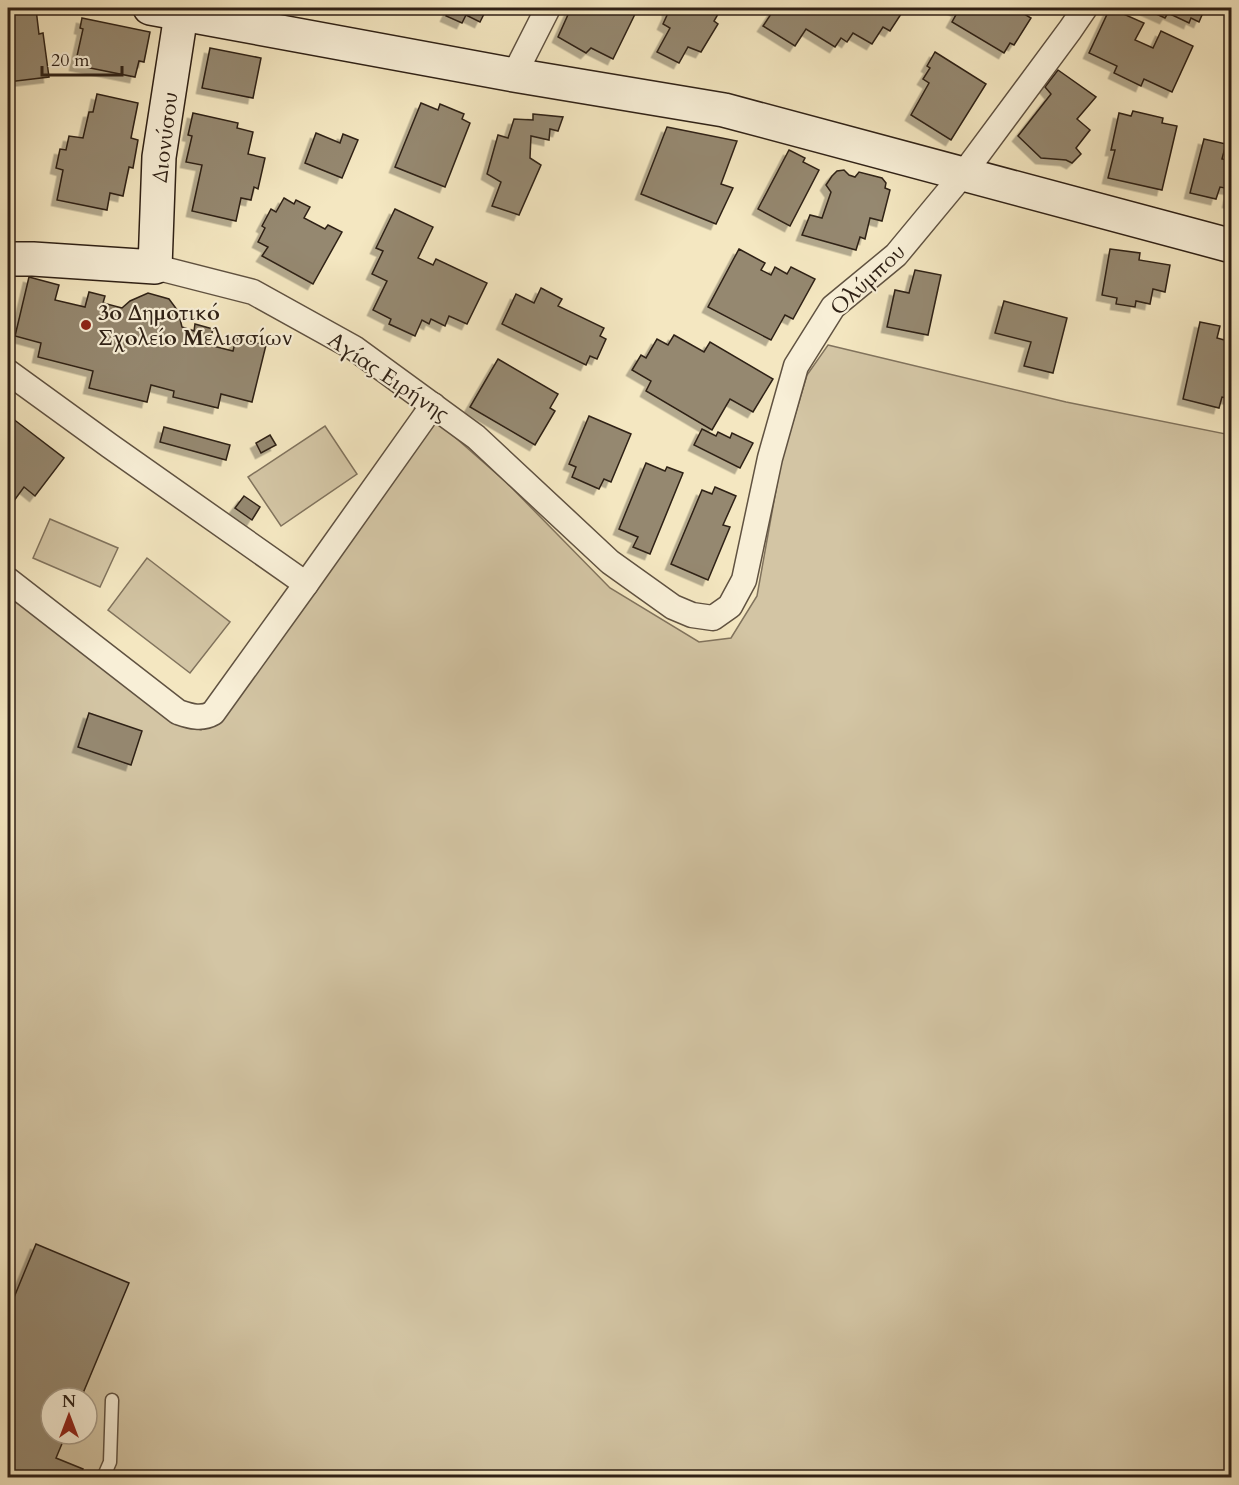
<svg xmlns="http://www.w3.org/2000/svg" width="1239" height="1485" viewBox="0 0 1239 1485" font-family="Cardo,serif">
<defs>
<filter id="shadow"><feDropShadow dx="-5.5" dy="5.5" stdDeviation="0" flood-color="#0004"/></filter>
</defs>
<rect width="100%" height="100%" fill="#f4e7c1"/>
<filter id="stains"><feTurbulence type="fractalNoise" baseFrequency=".00333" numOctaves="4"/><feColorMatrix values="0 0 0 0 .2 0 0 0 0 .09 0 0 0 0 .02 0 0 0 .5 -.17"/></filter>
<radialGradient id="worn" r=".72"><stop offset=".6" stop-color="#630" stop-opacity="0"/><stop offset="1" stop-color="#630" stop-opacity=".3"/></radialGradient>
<!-- green -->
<g fill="#d3c5a4" stroke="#81735d" stroke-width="1.5" fill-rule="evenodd">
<path d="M828 345 1066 402 1231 435V1477H8V592L170 721 201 730 227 713 432 417 507 483 610 588 699 642 731 638 757 596 781 462 807 375ZM51 1398H87V1434H51Z"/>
<polygon points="325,426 357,474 281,526 248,477"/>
<polygon points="50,519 118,548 100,587 33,558"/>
<polygon points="147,558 230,622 190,673 108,610"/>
</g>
<!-- building -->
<g fill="#95886f" stroke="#2f2116" stroke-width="1.5" filter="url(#shadow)">
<polygon points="450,8 487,8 480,22 466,15 462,23 446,16"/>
<polygon points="571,8 638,8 613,59 591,48 586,53 558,37"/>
<polygon points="668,8 721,9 714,21 718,24 701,52 688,47 679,63 657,52 670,28 663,24 668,13"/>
<polygon points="775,8 905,8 890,31 883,27 872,44 853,33 847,42 841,38 835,47 806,29 795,46 763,26"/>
<polygon points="952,8 1014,8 1031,18 1014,45 1010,43 1004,53 952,22 958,11"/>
<polygon points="1110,8 1144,23 1135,40 1153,48 1161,31 1193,46 1172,92 1144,79 1141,86 1114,73 1117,66 1089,53"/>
<polygon points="1143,8 1205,8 1199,22 1191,18 1189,23 1168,13 1165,18"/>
<polygon points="36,9 39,34 43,33 49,77 8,82 8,13"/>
<polygon points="82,18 150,32 144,62 139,61 135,77 75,65 83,29 80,28"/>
<polygon points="210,48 261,58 253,98 202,88"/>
<polygon points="935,52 986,84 951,140 911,115 929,83 923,79 930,68 927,66"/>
<polygon points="1058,70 1096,97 1077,119 1090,130 1076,148 1081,154 1072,163 1066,160 1041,158 1018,136 1051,94 1045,87"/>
<polygon points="97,94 138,103 131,138 138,140 133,168 129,167 123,196 110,193 107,210 57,200 63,170 56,168 60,149 66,150 69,136 83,138 89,112 93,112"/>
<polygon points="421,103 438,110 440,104 464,114 462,119 470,123 445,187 395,167"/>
<polygon points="1133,111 1163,118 1162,123 1177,126 1162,190 1108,178 1115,150 1111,150 1119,113 1131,116"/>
<polygon points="193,113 238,123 237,128 253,132 248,154 265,158 258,189 254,187 251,200 241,198 236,221 192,211 202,165 186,162 192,136 188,135"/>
<polygon points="533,114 563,117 558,131 550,129 549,140 531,136 530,158 541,165 519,215 492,206 501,182 487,174 498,135 508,138 514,119 533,120"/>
<polygon points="667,127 737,141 721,184 733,188 716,224 641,194"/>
<polygon points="316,133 340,143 343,134 358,140 342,178 305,163"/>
<polygon points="1204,139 1226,144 1222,159 1232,161 1232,203 1228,202 1231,189 1220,187 1216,199 1190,193"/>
<polygon points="789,150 805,158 803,162 819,170 790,226 758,209"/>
<polygon points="844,170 849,175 855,177 859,172 882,178 886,183 885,188 890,190 882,221 870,218 865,239 860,237 856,250 802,235 810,215 822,218 831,192 826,185 832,176 837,171"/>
<polygon points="284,198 294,204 296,200 310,207 304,218 325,229 328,225 342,232 313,284 262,256 268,247 258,242 265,228 262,226 271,209 276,212"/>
<polygon points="395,209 433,227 418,258 433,265 436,259 487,283 467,324 449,316 445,326 431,319 429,324 422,320 415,336 389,324 391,319 373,310 387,281 372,274 383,251 376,248"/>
<polygon points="739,249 765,263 761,270 771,275 775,267 787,274 791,267 815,279 793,319 785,315 771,340 708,307"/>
<polygon points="1110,249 1140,253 1139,260 1170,265 1165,292 1153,289 1150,304 1136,301 1135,307 1116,304 1117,298 1102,295"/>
<polygon points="915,270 941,275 928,335 887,327 895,290 909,293"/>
<polygon points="29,277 59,285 55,300 85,307 89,292 105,296 103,303 122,308 130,301 148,293 169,299 178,311 182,327 194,331 195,324 213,329 209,345 233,351 236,338 266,345 252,402 221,394 218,408 173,397 174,391 151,385 147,402 89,388 93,371 38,357 41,343 15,336"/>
<polygon points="541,288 562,299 558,306 604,328 600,336 606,339 597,359 590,356 586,365 502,324 516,294 534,303"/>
<polygon points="1004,301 1067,318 1053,373 1024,366 1031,342 995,333"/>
<polygon points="1200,322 1220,326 1217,338 1228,341 1232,325 1232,399 1222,397 1219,408 1183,399"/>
<polygon points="674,335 704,352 710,342 773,379 753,412 730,399 712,430 646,391 651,381 632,370 641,355 646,358 657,339 668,345"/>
<polygon points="498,359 558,394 550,408 555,411 535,445 470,407"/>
<polygon points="8,415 64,458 35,496 24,487 8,509"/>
<polygon points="589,416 631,434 611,482 604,479 599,489 572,477 576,467 569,464"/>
<polygon points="164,427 230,445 226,460 160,442"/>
<polygon points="702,429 716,436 718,432 730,438 732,433 753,443 740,468 694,445"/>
<polygon points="270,435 276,445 261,453 256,443"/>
<polygon points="646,463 665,471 667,467 683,473 650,554 633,547 638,537 619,529"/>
<polygon points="715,487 736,496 723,525 730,527 708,580 671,564 702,490 712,494"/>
<polygon points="244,496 260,507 252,520 235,508"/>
<polygon points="89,713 142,731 131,765 78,747"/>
<polygon points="36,1244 129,1283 81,1398 51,1398 51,1434 66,1434 56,1458 83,1469 79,1478 8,1478 8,1312"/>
</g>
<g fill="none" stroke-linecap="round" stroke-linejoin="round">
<!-- lane casing -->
<g stroke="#605241" stroke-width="15">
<polyline id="lane" points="103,1478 110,1462 112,1400"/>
</g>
<!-- street casing -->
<g stroke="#605241" stroke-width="27">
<g id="street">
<polyline points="514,75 548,8"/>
<polyline points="155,267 253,292 354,348 476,437 610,562 673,607 692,615 713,618 730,606 744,580 770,458 796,366 833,307 896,255 964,173 1070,30 1085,8"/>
<polyline points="8,372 110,446 306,584"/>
<path d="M8 580 178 712C190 716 201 720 213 713L306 584 433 405"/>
</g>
</g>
<!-- secondary casing -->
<g stroke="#2f2116" stroke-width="36">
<g id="secondary">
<polyline points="150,8 514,75 724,110 1232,246"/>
<polyline points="8,259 33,259 155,267 159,157 182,8"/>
</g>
</g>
<!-- lane -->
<use href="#lane" stroke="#f8efd7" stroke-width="12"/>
<!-- street -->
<use href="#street" stroke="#f8efd7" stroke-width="24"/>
<!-- secondary -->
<use href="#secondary" stroke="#f8efd7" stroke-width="33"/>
</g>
<!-- markers -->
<circle fill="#8f2418" stroke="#f8efd7" stroke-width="2" cx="86" cy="325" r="6"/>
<g text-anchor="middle" stroke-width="4.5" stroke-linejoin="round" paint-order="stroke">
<!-- street labels -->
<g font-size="22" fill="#2f2116" stroke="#f8efd7">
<text transform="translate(164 137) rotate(-83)" y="8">Διονύσου</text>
<text transform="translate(867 279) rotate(-43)" y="8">Ολύμπου</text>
<text transform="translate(389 376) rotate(34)" y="8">Αγίας Ειρήνης</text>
</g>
<!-- poi labels -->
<g font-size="22" font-weight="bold" fill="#2f2116" stroke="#f8efd7" text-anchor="start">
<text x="98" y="320">3ο Δημοτικό<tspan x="98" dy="25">Σχολείο Μελισσίων</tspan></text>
</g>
</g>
<!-- margin -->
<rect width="1239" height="1485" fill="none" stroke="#f4e7c1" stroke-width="30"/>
<rect x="9" y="9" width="1221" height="1467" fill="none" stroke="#2f2116" stroke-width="3"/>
<rect x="15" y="15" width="1209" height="1455" fill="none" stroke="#2f2116" stroke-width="1.5"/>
<!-- north arrow -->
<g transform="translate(69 1416)"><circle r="28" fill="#f8efd7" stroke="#a89d8a" stroke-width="1.5"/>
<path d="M0-4.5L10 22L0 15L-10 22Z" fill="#8f2418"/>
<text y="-9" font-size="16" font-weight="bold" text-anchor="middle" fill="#2f2116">N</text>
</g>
<!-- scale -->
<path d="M42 66v9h80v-9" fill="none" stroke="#2f2116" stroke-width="3"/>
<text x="51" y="66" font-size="18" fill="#2f2116" stroke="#f8efd7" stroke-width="4.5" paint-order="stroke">20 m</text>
<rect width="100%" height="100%" filter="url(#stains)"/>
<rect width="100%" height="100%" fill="url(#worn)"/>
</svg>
